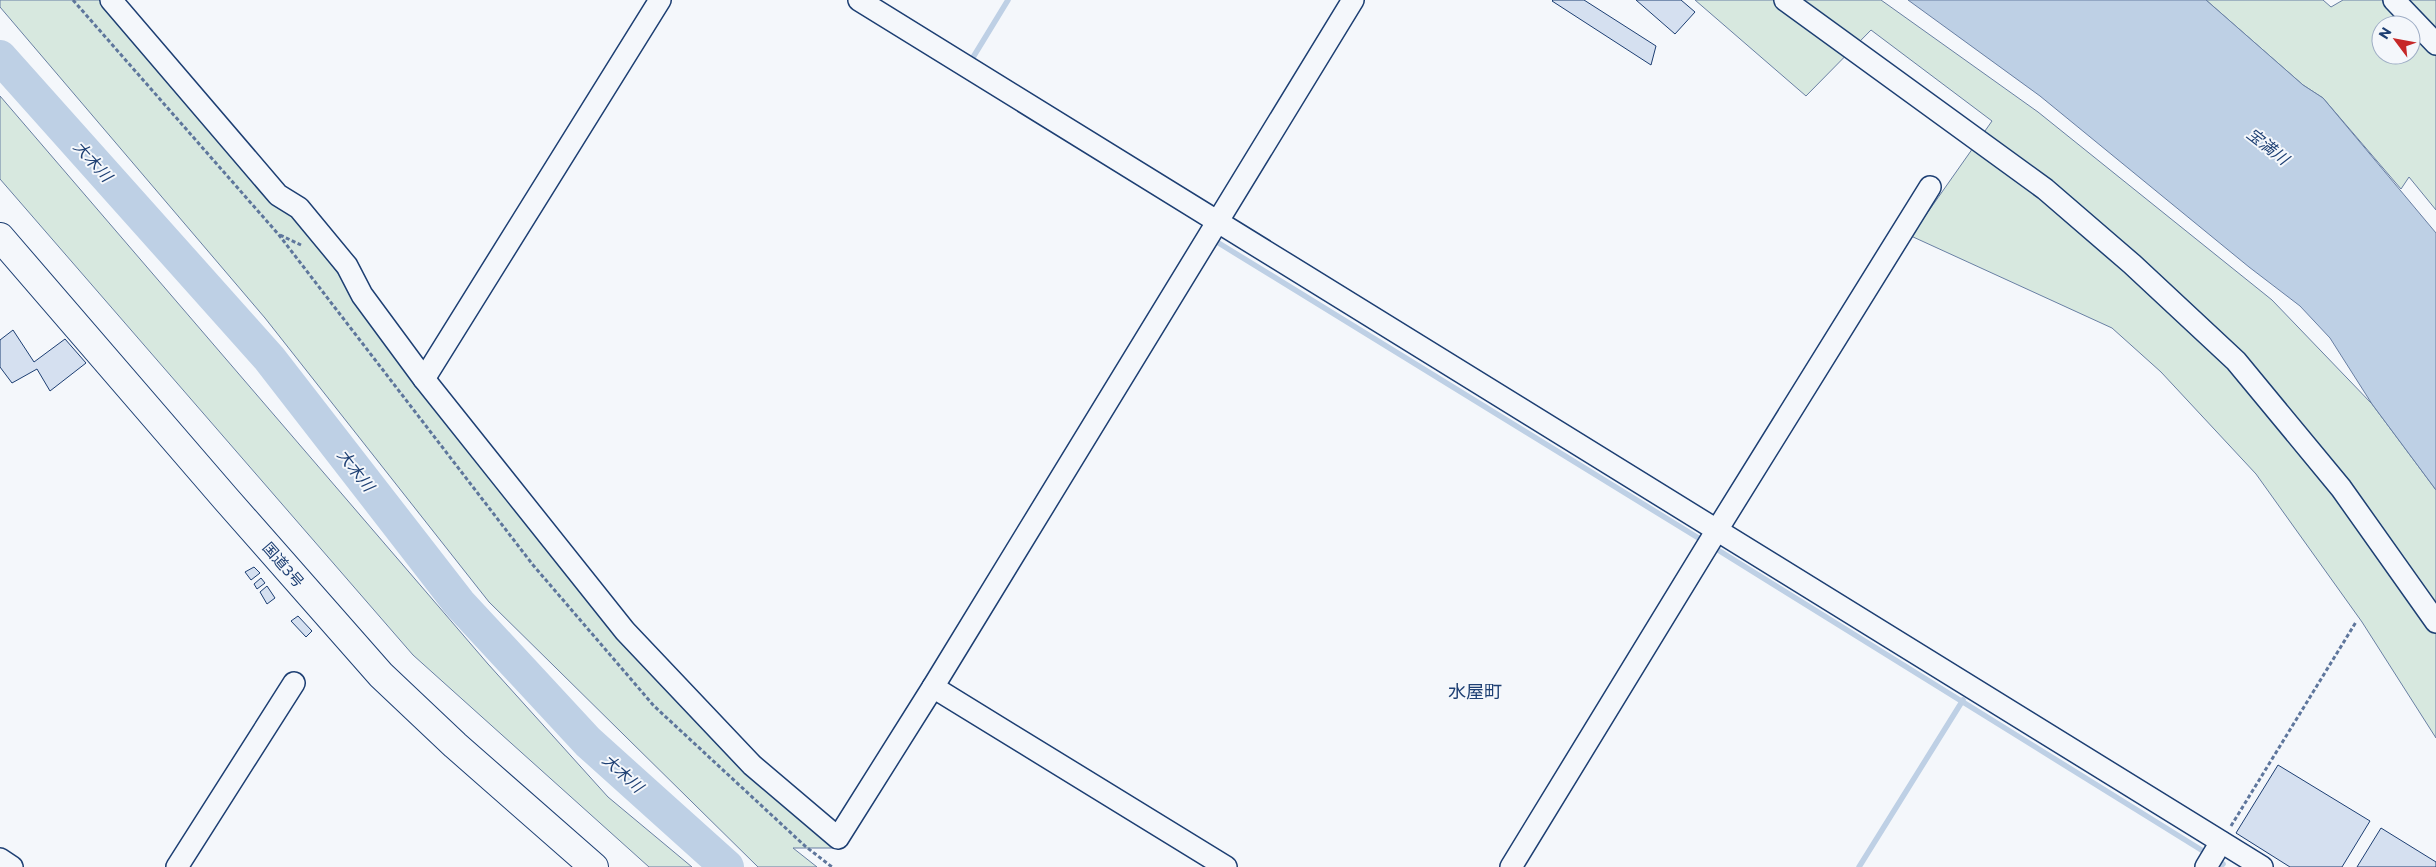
<svg xmlns="http://www.w3.org/2000/svg" width="2436" height="867" viewBox="0 0 2436 867" font-family="Commissioner,'Noto Sans JP',sans-serif">
<rect width="100%" height="100%" fill="#f4f7fb"/>
<!-- green -->
<g fill="#d7e8df" stroke="#687fa3" fill-rule="evenodd">
<polygon points="0,0 101,0 304,228 418,380 743,765 840,848 793,848 817,867 758,867 489,602 265,318 0,7"/>
<polygon points="1695,0 1881,0 2038,112 2272,300 2372,404 2436,490 2436,738 2362,622 2256,474 2161,372 2112,328 1911,236 1992,121 1871,30 1806,96"/>
<path d="M2206 0H2323L2331 7 2343 0H2436V210L2409 177 2401 189 2323 98 2303 85ZM2381 25H2411V55H2381Z"/>
<polygon points="0,96 488,664 608,797 692,867 649,867 413,655 0,179"/>
</g>
<!-- water -->
<polygon fill="#bed0e5" stroke="#687fa3" points="1908,0 2206,0 2303,85 2323,98 2436,233 2436,490 2372,404 2330,338 2300,306 2249,267 2040,96"/>
<g fill="none" stroke-linecap="round" stroke-linejoin="round">
<!-- stream -->
<g stroke="#bed0e5" stroke-width="5.5">
<polyline points="972,59 1008,0"/>
<polyline points="1217,242 1700,539"/>
<polyline points="1718,550 2203,851"/>
<polyline points="1859,867 1963,700"/>
<polyline points="2220,867 2223,864"/>
</g>
<!-- river -->
<polyline stroke="#bed0e5" stroke-width="34" points="0,57 269,358 459,603 588,742 727,867"/>
</g>
<!-- building -->
<g fill="#d5e0f0" stroke="#1d3f73">
<polygon points="1553,0 1584,0 1656,46 1651,65 1552,1"/>
<polygon points="1636,0 1681,0 1695,12 1675,34"/>
<polygon points="13,330 34,362 65,339 86,363 50,391 37,369 12,383 0,367 0,340"/>
<polygon points="254,567 260,573 251,580 245,572"/>
<polygon points="261,578 265,583 257,589 254,584"/>
<polygon points="267,586 275,598 267,604 260,592"/>
<polygon points="298,616 312,631 306,637 291,621"/>
<polygon points="2278,765 2370,821 2342,867 2290,867 2236,833"/>
<polygon points="2381,828 2436,862 2436,867 2357,867"/>
</g>
<g fill="none" stroke-linecap="round" stroke-linejoin="round">
<!-- minor casing -->
<g stroke="#1d3f73" stroke-width="24">
<g id="minor">
<polyline points="111,0 278,195 299,208 347,266 362,295 424,379 625,631 752,765 838,838 933,687 1353,0"/>
<polyline points="859,0 2262,867"/>
<polyline points="1785,0 2045,189 2132,264 2236,361 2341,488 2436,622"/>
<polyline points="2394,0 2436,44"/>
<polyline points="424,379 660,0"/>
<polyline points="933,687 1226,867"/>
<polyline points="0,859 12,867"/>
<polyline points="177,867 294,683"/>
<polyline points="1511,867 1717,530 1930,187"/>
<polyline points="2206,867 2221,842"/>
</g>
</g>
<!-- highway casing -->
<g stroke="#1d3f73" stroke-width="30">
<polyline id="highway" points="0,237 226,499 381,675 455,745 594,867"/>
</g>
<!-- path -->
<g stroke="#5e769c" stroke-width="3" stroke-dasharray="4 2.5" stroke-linecap="butt">
<polyline points="73,0 279,235 533,565 654,706 805,846 832,867"/>
<polyline points="280,235 301,245"/>
<polyline points="2231,826 2356,622"/>
</g>
<!-- minor -->
<use href="#minor" stroke="#f4f7fb" stroke-width="21"/>
<!-- highway -->
<use href="#highway" stroke="#f4f7fb" stroke-width="28"/>
</g>
<g text-anchor="middle" stroke-width="4" stroke-linejoin="round" paint-order="stroke">
<!-- street labels -->
<g font-size="15" fill="#1d3f73" stroke="#f4f7fb">
<text transform="translate(283 565) rotate(49)" y="5">国道3号</text>
</g>
<!-- water labels -->
<g font-size="16" font-style="italic" fill="#1d3f73" stroke="#f4f7fb">
<text transform="translate(2268 146) rotate(38)" y="6">宝満川</text>
<text transform="translate(93 161) rotate(48)" y="6">大木川</text>
<text transform="translate(356 470) rotate(52)" y="6">大木川</text>
<text transform="translate(623 773) rotate(42)" y="6">大木川</text>
</g>
<!-- quarter labels -->
<g font-size="18" fill="#1d3f73" stroke="#f4f7fb">
<text x="1475" y="698">水屋町</text>
</g>
</g>
<!-- north arrow -->
<g transform="translate(2396 40) rotate(302)"><circle r="24" fill="#f4f7fb" stroke="#9eadc5"/>
<path d="M0-4L9 19L0 12L-9 19Z" fill="#c62828"/>
<text y="-8" font-size="14" font-weight="bold" text-anchor="middle" fill="#1d3f73">N</text>
</g>
</svg>
